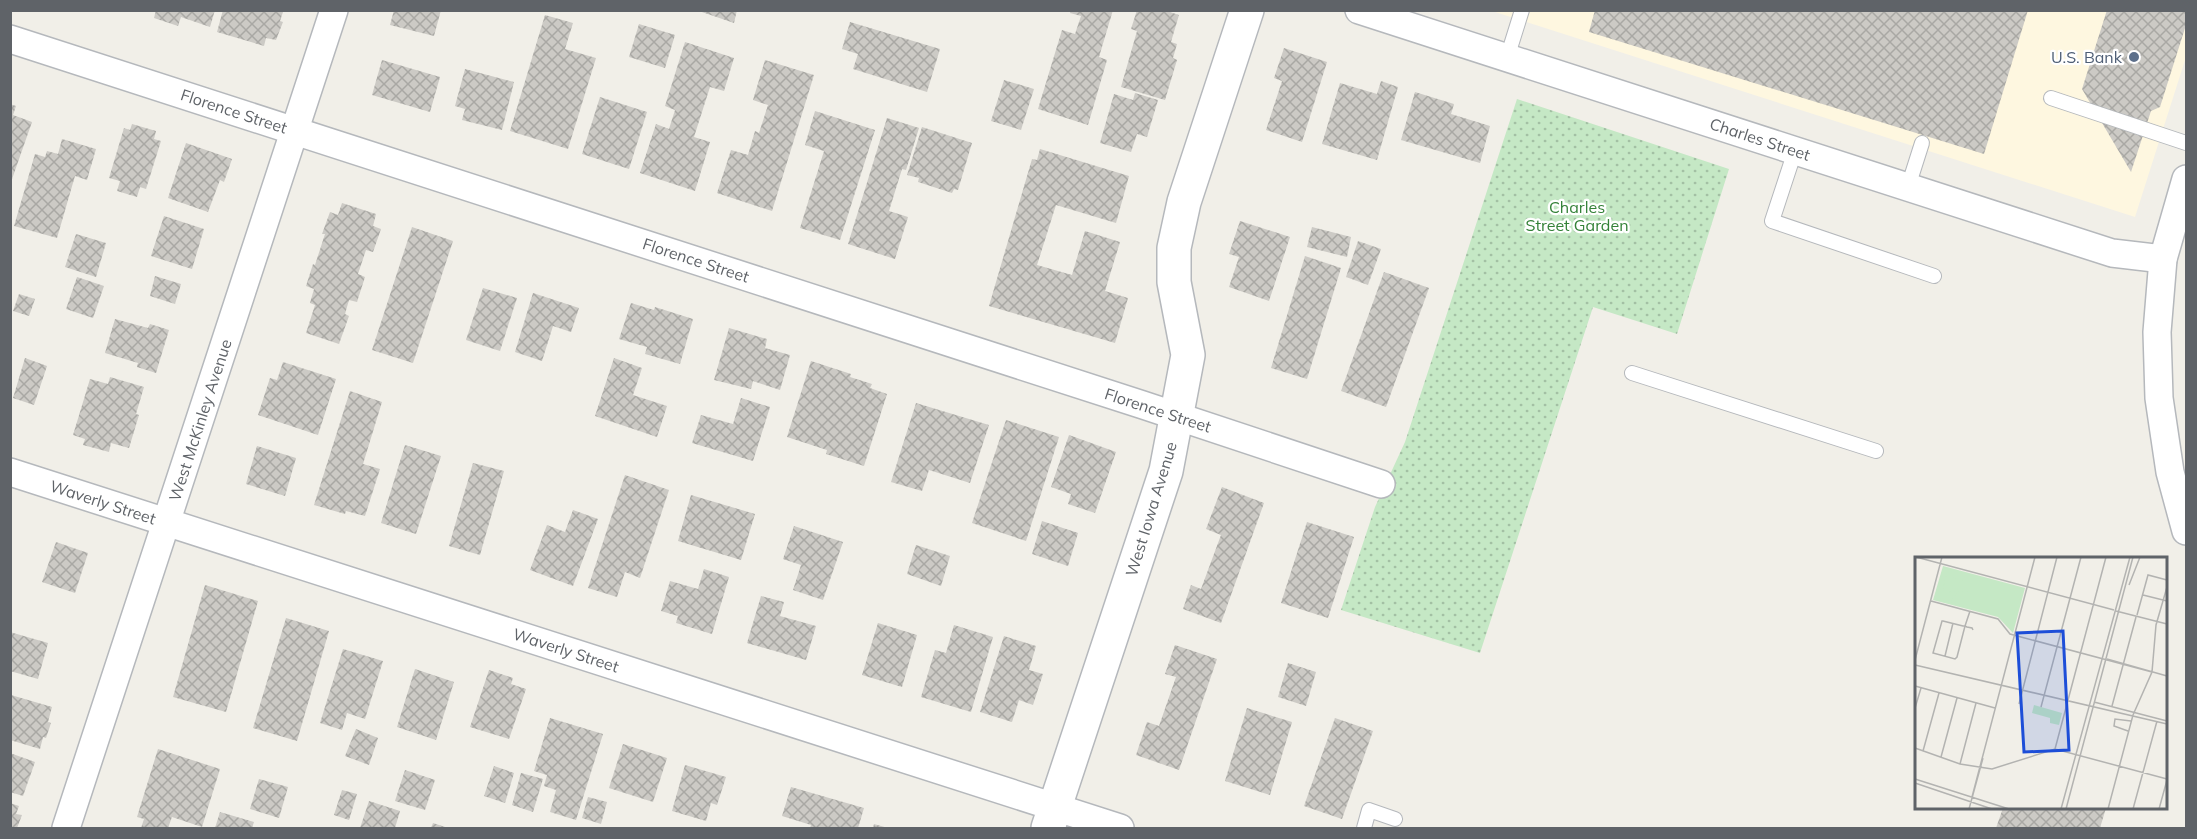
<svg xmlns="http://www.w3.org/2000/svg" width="2197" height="839" viewBox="0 0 2197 839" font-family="Mulish,sans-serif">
<defs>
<pattern id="grass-dots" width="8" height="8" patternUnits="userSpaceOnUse" patternTransform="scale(1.5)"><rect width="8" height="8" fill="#c5e8c5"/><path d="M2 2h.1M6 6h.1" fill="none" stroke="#a3c0a4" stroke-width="1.8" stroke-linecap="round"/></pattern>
<pattern id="building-cross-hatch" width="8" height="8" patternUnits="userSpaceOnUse" patternTransform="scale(1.5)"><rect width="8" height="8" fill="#cccac5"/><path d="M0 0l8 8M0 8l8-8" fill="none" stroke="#a9a8a4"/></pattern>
</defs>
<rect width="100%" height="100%" fill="#f1efe8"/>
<!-- commercial -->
<polygon fill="#fef7e0" points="1492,11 2186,11 2186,57 2135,217"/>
<!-- grass -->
<polygon fill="url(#grass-dots)" points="1517,99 1729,169 1677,334 1593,307 1480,653 1341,610 1375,507 1405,442"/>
<!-- building -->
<g fill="url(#building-cross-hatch)">
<polygon points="156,10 215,10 210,27 181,17 178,26 154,18"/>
<polygon points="223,10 280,10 283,12 280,21 283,22 276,40 266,38 264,46 217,32"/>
<polygon points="394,10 441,10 434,36 390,25"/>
<polygon points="696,10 737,10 734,23"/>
<polygon points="1071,10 1113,10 1099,57 1107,60 1088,125 1038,109 1062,30 1075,34 1081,16 1070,13"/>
<polygon points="1137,10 1164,10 1179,15 1171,42 1177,44 1173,58 1177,60 1165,100 1121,87 1137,31 1131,29"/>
<polygon points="1595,10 2028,10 1984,154 1589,32"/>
<polygon points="2107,10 2186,10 2186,25 2160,107 2151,111 2131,172 2082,89"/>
<polygon points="545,15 573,23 565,49 596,58 568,149 510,131"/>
<polygon points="850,22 940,49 927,92 853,69 858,54 842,49"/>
<polygon points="639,24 675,35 665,68 629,57"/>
<polygon points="685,42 734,58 724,91 710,87 694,137 710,142 695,191 640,173 656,124 669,129 675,110 665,106"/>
<polygon points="1284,48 1327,62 1302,142 1266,130 1282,81 1274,78"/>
<polygon points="382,60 440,77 430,112 372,95"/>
<polygon points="765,60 814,75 772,211 717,193 731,150 748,155 755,131 759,133 768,105 753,100"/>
<polygon points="465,69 514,82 502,130 462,120 465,109 455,106"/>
<polygon points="1004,80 1034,89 1021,130 991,121"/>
<polygon points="1381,81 1398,87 1377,160 1322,144 1340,83 1377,94"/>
<polygon points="1415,92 1454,104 1451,114 1490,126 1480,163 1401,140"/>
<polygon points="1135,93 1158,100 1147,137 1137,134 1131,152 1100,143 1114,94 1133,100"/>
<polygon points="600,97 647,112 629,169 582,154"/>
<polygon points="10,104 16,106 13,115 32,122 11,182"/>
<polygon points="815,111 875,130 840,240 800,228 824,151 805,145"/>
<polygon points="887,118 919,128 906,170 902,169 889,211 908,217 895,259 848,244"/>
<polygon points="132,124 156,131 154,139 161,141 146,189 140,187 137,197 117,191 120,181 109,178 124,128 130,130"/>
<polygon points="922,127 972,143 958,190 954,189 952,193 918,182 919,178 907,175"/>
<polygon points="62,139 96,149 87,180 75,176 57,238 14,226 35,154 45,157 47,151 58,154"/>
<polygon points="186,143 232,159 224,182 220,180 208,212 168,198"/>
<polygon points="1040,149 1129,176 1116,223 1056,205 1037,265 1072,275 1085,231 1120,242 1105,291 1128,298 1115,343 989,306 1032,159 1037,160"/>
<polygon points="342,203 376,214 373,226 381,229 373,252 366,250 358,274 365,277 357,302 349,300 345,314 349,316 339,344 306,333 315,305 310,303 314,289 306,286 313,264 315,265 325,234 322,234 330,212 338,215"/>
<polygon points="164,216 204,229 192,269 151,256"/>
<polygon points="1240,221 1290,237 1269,301 1229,287 1239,257 1229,254"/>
<polygon points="412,227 453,241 413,363 372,350"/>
<polygon points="1312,227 1351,237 1347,257 1307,247"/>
<polygon points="76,234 106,243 96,277 65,267"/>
<polygon points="1358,241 1381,249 1368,285 1346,277"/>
<polygon points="1305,256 1341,268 1307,379 1271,368"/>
<polygon points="1384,272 1429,288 1386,407 1341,391"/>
<polygon points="155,276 181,284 175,304 150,296"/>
<polygon points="77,277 104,286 93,318 66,309"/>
<polygon points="483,288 517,298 500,351 466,340"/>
<polygon points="533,293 579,308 571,332 553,326 542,361 515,352"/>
<polygon points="19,294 35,299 29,316 13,311"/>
<polygon points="631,303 654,310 655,307 693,319 680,364 645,354 647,347 619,339"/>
<polygon points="115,319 148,328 150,324 169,330 156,373 137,367 138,363 105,353"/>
<polygon points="729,328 767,339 765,348 790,355 780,390 753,381 751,389 714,380"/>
<polygon points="25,358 47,366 34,405 13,398"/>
<polygon points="614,358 642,368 633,395 667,406 657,437 595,416"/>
<polygon points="811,361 851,374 850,377 872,384 870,388 887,394 864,466 826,454 827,450 787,437"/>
<polygon points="283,362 336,379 318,435 258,415 270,378 277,380"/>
<polygon points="110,377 144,387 136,414 139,415 129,448 111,443 109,452 83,445 85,439 73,435 90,379 108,384"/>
<polygon points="350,391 382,402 363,464 380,469 365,516 346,511 345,514 314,505"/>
<polygon points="741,398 770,407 753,461 692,443 701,415 733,424"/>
<polygon points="916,403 989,425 970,483 929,470 922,491 891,482"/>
<polygon points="1006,420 1059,437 1026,541 972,523"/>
<polygon points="1069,435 1116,452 1095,513 1068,504 1071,494 1051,487"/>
<polygon points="405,445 441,456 416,534 381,523"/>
<polygon points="257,446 296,458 285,496 246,484"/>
<polygon points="473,463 504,471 480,555 449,546"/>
<polygon points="625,475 669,490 640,578 625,572 617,597 588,588"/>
<polygon points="1222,487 1264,503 1221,623 1183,609 1191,585 1201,589 1221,535 1206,529"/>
<polygon points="691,495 755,514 741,560 678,541"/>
<polygon points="573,510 598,519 573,586 530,570 547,525 565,532"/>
<polygon points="1042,521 1078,533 1068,566 1032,554"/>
<polygon points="1307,522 1354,537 1328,618 1281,603"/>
<polygon points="794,526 843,542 823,600 793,590 801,565 783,559"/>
<polygon points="56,542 88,553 75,593 42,582"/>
<polygon points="916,545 950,556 941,586 907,574"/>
<polygon points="704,569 729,577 712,634 676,623 678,616 661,611 670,581 698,589"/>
<polygon points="205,585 258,601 226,712 173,697"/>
<polygon points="761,596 784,602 780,616 816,626 806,660 747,643"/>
<polygon points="286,618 329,631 297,741 253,728"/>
<polygon points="878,623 917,635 902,687 862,675"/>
<polygon points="954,625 993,637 971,712 921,697 935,650 946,653"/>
<polygon points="10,632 48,643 38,679 10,671"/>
<polygon points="1004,636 1036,646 1029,670 1043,674 1033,705 1019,700 1012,722 980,712"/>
<polygon points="1175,645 1217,659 1179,770 1136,755 1147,722 1159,726 1176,677 1165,674"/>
<polygon points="343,649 383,661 365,719 347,713 342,730 320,723"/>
<polygon points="1288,663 1316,672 1306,706 1278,697"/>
<polygon points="415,669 454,682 436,740 397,727"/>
<polygon points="489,670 513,678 511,684 526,689 509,739 470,727"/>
<polygon points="11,695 52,707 48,722 51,723 46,738 43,737 40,749 10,740"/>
<polygon points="1247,708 1292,722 1270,795 1225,781"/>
<polygon points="550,718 603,734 576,820 550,812 556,790 544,786 547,775 534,771"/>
<polygon points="1335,718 1373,731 1342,819 1304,806"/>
<polygon points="356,729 378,738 369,765 345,756"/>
<polygon points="623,744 667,758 653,802 609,788"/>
<polygon points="158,749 220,769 202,827 172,817 168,828 141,828 144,819 137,817"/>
<polygon points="10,753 35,762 23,796 10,792"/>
<polygon points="685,765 726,777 717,805 711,803 706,821 672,811"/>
<polygon points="494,766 514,773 505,803 484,796"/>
<polygon points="405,770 435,780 425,810 395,801"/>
<polygon points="521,773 543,779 533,812 512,805"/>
<polygon points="259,779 288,787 279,818 250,809"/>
<polygon points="791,787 864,808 858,828 810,828 811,825 782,816"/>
<polygon points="342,790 357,794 349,820 334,815"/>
<polygon points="588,797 607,802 601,824 582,818"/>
<polygon points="369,801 400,811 395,828 360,828"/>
<polygon points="10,803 19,806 16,814 22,815 17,828 10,828"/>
<polygon points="2003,808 2106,808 2100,828 1996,828"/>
<polygon points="220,812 254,822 252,828 215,828"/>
<polygon points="433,823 448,828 431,828"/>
<polygon points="874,824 888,828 873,828"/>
</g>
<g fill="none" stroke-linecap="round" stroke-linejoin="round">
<!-- service casing -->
<g stroke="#b5b8bc" stroke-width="16">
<g id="service">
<polyline points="1507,58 1522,10"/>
<polyline points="2051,98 2186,143"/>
<polyline points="1795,151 1772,221 1934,276"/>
<polyline points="1908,187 1922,143"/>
<polyline points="1632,373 1876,451"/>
<polyline points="1364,828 1369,810 1395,819"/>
</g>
</g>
<!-- minor casing -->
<g stroke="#b5b8bc" stroke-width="30">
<g id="minor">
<polyline points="1359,10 2112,253 2163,259"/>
<polyline points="10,39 1143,405 1381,484"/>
<polyline points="2186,179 2163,259 2157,332 2159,398 2170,472 2186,531"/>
<polyline points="10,472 1120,828"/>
<polyline points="66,828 334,10"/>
</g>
</g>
<!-- tertiary casing -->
<g stroke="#b5b8bc" stroke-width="36">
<polyline id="tertiary" points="1048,828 1166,471 1188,355 1174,282 1174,248 1184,202 1247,10"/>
</g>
<!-- service -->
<use href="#service" stroke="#fff" stroke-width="14"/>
<!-- minor -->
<use href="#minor" stroke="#fff" stroke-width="27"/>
<!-- tertiary -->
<use href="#tertiary" stroke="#fff" stroke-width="33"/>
</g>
<!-- markers -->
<circle fill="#5c6f8a" stroke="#fff" stroke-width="2" cx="2134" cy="57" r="6"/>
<g text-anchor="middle" stroke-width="4.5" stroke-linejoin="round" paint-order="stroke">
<!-- service labels -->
<g font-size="16" fill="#4e5e75" stroke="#fff" text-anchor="end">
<text x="2122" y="63">U.S. Bank</text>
</g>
<!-- street labels -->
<g font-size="16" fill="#5f6368" stroke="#fff">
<text transform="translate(234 111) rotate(18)" y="6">Florence Street</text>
<text transform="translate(1760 139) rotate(18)" y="6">Charles Street</text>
<text transform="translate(696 260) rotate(18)" y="6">Florence Street</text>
<text transform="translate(1158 410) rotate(18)" y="6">Florence Street</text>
<text transform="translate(200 420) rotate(-72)" y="6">West McKinley Avenue</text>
<text transform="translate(103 502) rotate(18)" y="6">Waverly Street</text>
<text transform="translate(1151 509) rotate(-73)" y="6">West Iowa Avenue</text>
<text transform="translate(566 650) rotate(18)" y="6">Waverly Street</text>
</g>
<!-- park labels -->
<g font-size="16" fill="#348238" stroke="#fff">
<text x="1577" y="213">Charles<tspan x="1577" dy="18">Street Garden</tspan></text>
</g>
</g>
<!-- overview -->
<g transform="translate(1915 557)">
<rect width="252" height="252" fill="#f1efe8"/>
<path d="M119 148 147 156 144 168 135 166V161L117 156Z" fill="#c5e8c5"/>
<path d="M28 9 110 31 98 76 83 60 18 43Z" fill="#c5e8c5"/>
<path d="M31 19 48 23 42 34 27 36ZM57 34 51 49 35 45 43 35Z" fill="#c5e8c5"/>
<path fill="none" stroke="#b3b3b1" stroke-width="1.5" d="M1 0 199 53M214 28 225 0M228 38 252 44M16 44 83 62 95 77 237 115M55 54 50 69 42 100 40 102 18 96 27 64H28L48 69H50L52 70 57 71 58 73M201 54 252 67M222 58 233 18 252 23M30 99 38 66M192 102 252 119M0 103 27 0M0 108 252 167M0 129 80 151M179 145 252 164M104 147 142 0M197 149 221 60M126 150 166 0M0 151 6 131M213 174 199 169 200 162 216 164M0 191 45 207 77 212 140 192 252 222M140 192 191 0M8 194 24 136M26 200 42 141M45 207 61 146M0 222 94 252M0 226 77 252M57 240 120 0M54 252 68 201M146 252 215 0M151 252 218 0M193 252 218 158 237 115 241 68 252 30M218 252 242 164M244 252 252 223"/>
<path fill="#1d4ed8" fill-opacity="0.15" stroke="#1d4ed8" stroke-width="3" d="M148 74 154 193 109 195 102 76Z"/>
<rect width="252" height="252" fill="none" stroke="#5f6368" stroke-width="3"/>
</g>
<!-- border -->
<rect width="2197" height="839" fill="none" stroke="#5f6368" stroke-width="24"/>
</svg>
